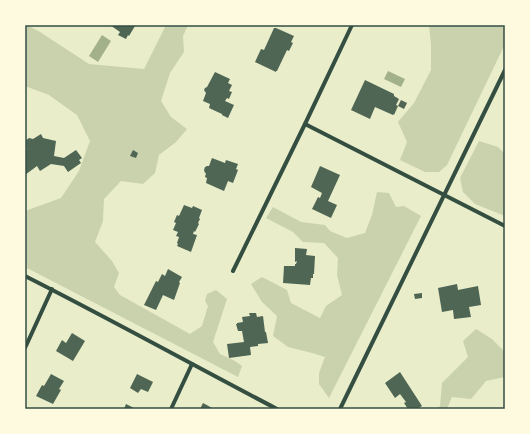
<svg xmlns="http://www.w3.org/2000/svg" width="530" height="434" viewBox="0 0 530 434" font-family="'Fira Sans Condensed',sans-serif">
<rect width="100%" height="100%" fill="#e9edc9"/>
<!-- green -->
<g fill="#cad2ad">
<polygon points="25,25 27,25 40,32 89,64 144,69 166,25 188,25 183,36 184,52 170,73 161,101 171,117 187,129 176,142 159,155 155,173 143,184 121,181 104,199 103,221 95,242 112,261 119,273 114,287 120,295 190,334 202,326 208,306 205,301 207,294 216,290 227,299 213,342 220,354 235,361 242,366 238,377 25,267 25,211 61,198 79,171 90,141 77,115 49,95 25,86"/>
<polygon points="429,25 502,25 505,31 505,44 447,165 439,172 425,172 400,160 407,142 398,122 414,103 431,70 431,44"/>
<polygon points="479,141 498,147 505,154 505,216 475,204 463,192 460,178"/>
<polygon points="377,192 389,193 396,207 404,206 421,216 329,398 319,384 319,373 325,357 312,353 288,347 273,336 277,316 262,302 251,284 262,277 287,290 291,303 320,318 326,306 342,295 337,275 338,258 324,243 303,242 293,232 266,218 273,207 301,222 325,225 330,231 347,238 365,233 372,215"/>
<polygon points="476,329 492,339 505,352 505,377 486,381 471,399 452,397 447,409 436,409 440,406 442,383 468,357 463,341"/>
</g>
<!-- water -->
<g fill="#a3b18a">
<polygon points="102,35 111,41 98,62 89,56"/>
<polygon points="388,71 405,79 401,87 384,79"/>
</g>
<!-- building -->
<g fill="#4f6655">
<polygon points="110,25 135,25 135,26 129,36 128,35 126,39 118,35 120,32"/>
<polygon points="274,28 276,28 294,36 291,42 293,43 289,51 287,50 277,71 276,71 276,72 255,62 261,49 264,50"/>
<polygon points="215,72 230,79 228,83 232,85 229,91 232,92 229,99 227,98 225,101 234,105 228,118 222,115 222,114 209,108 210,104 203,101 206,93 204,90 205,88 207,87"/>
<polygon points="365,80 394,94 394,96 399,99 396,105 398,106 394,115 394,114 393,115 375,107 370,119 351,110"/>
<polygon points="401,100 407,103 404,109 398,106"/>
<polygon points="41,134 43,138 56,141 54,156 64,158 76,150 82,158 79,160 81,163 68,172 64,166 51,164 40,171 37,166 25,175 25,150 27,149 25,147 25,141 29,138 33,139"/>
<polygon points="133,150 138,153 136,158 130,156"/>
<polygon points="212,158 225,163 226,160 238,164 236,169 238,170 233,183 228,181 224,191 206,183 207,178 205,177 206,173 205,173 204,170 205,167 207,166 209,166"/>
<polygon points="320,166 340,175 328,201 337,205 331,218 312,209 318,197 320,198 322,193 311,187"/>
<polygon points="184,205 192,208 193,206 202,210 199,218 200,219 198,223 199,224 195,232 194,231 193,234 197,235 191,252 177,246 178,244 177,243 179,237 176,236 178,232 173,230 176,223 174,222 177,215 179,216"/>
<polygon points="295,248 307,249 306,255 315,256 314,274 313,274 313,278 311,278 310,285 283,283 284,266 295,266 295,264 296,264 297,261 295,262"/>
<polygon points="168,269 182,277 179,282 180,283 174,300 163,295 156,310 144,305 156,281 158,282 162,274 165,276"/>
<polygon points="457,284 458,290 478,286 481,305 469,307 471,317 454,319 453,310 442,312 438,288"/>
<polygon points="422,293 422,298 415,299 414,294"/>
<polygon points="249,313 256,313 257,317 263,316 265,332 266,332 268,343 258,344 258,346 250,347 251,355 229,358 227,344 244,342 242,331 238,331 236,324 237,324 237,323 243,322 242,317 250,316"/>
<polygon points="72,333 85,341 73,361 56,351 62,340 66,343"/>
<polygon points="400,372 422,406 417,409 408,409 404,403 406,402 400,394 395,398 385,383"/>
<polygon points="51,374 64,381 59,389 61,390 53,404 36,396 42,385 44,386"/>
<polygon points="137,374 153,382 148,392 141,389 138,393 130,388"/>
<polygon points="203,403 214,409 200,409"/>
<polygon points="126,404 136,409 124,409"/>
</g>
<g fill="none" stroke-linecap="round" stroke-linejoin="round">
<!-- minor -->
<g stroke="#344e41" stroke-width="4">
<polyline points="305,124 505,226"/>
<polyline points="233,271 305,124 352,25"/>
<path d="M25 276C110 319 193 365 277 409"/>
<polyline points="25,348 52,289"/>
<polyline points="171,409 192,364"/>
<polyline points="340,409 505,70"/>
</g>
</g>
<!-- border -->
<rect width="530" height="434" fill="none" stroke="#fefae0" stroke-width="52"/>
<rect x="26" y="26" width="478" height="382" fill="none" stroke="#344e41" stroke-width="1.5"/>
</svg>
